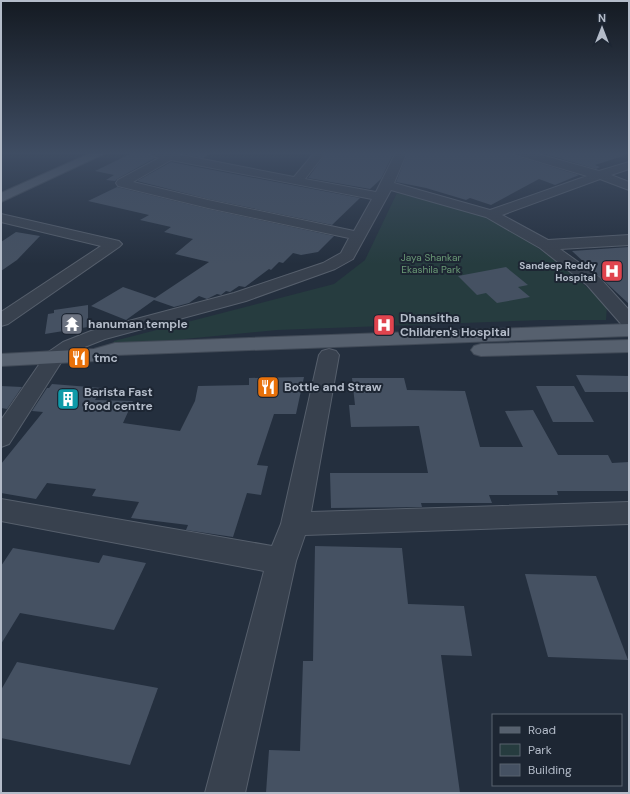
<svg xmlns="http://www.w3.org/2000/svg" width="630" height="794" viewBox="0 0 630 794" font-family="'DM Sans',sans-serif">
<rect width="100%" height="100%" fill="#242f3e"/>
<!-- green -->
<polygon fill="#263c3f" points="397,193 479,213 524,238 560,264 607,305 606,320 542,320 277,330 113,346 114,341 334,284 365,260"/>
<!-- building -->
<g fill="#455162">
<polygon points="134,152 149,152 149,155 155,158 117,179 115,181 106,180 114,175 95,171"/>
<polygon points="176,152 213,152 203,158"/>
<polygon points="327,152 394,152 381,179 370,189 308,178"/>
<polygon points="408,152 511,152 513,155 579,175 555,185 539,179 491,205 470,198 466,200 426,188 396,182"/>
<polygon points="538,152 623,152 623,156 595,165 600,167 596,169"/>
<polygon points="171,162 360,198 332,225 208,199 137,181"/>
<polygon points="117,187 208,209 334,236 318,252 301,255 293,253 283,263 279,262 271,270 269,269 245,287 239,286 230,292 226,291 221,295 217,294 207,299 199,296 189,303 174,307 154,300 126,320 91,306 123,287 155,298 209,262 175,254 193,239 164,232 171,227 140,220 149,215 88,201"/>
<polygon points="16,232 40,236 17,260 1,271 1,242"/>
<polygon points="629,247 629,304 572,251"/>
<polygon points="506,267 528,285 518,287 530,297 497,303 486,293 477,295 458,276"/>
<polygon points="88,305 88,327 45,334 48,314 54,313 54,310"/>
<polygon points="576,375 629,376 629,392 585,392"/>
<polygon points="304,377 296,414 274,414 257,465 268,466 261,495 247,493 233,537 186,530 188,525 131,518 139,502 92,496 96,489 47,483 36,499 1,493 1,464 43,412 32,411 47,388 49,388 52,384 102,388 95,400 133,401 123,423 180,431 195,401 198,386 249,385 249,378"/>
<polygon points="352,378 404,378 407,390 465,391 480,447 523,447 505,411 533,410 558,455 608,455 612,463 629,462 629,491 557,491 558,495 489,495 492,503 421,503 422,507 331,508 330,473 428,473 419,426 351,427 349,405 355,405"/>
<polygon points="1,386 22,387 7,409 1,408"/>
<polygon points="536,386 574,386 594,422 553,422"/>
<polygon points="315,546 402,548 408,604 464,606 472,656 441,655 460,793 266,793 269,750 300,751 303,661 313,661"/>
<polygon points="13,548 99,563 103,555 146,563 114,630 20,613 1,644 1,566"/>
<polygon points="525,574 596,576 628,660 548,657"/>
<polygon points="17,662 158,688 130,765 1,738 1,690"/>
</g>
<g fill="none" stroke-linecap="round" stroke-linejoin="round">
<!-- street casing -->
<g stroke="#565f6c" stroke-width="2">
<g id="street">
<path d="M151 152 171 153 294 177 315 152H326L305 179 376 192 396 152H407L394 183 490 210 587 176 513 154 512 152H531L599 171 629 162V169L611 175 629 182V190L600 179 502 215 548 240 629 235V245L560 249 599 277 629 310V327L622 325 587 285 540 248 486 217 391 190 353 259 335 269 246 301 105 339 77 350 62 361 9 444 1 447V420L47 353 63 342 91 331 234 293 323 263 341 253 349 238 208 208 118 186 116 183 118 180 159 158 152 156 150 154ZM171 160 372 199 354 231 208 200 133 182Z"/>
<polygon points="1,214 119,241 122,244 119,247 8,324 1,326 1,312 101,246 1,222"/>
<polygon points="329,349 336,351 339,355 311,512 629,502 629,524 305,535 296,561 245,793 205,793 264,571 1,521 1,499 272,546 281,524 319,355 322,351"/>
</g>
</g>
<!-- primary casing -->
<g stroke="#414a57" stroke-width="2">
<g id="primary">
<polygon points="93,152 108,152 1,202 1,193"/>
<polygon points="629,324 629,336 116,355 95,361 1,366 1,354 94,349 115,343"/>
<polygon points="629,340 629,352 481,356 474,354 471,350 474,346 481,344"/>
</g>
</g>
<!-- street -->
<use href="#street" fill="#38414e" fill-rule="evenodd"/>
<!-- primary -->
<use href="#primary" fill="#56606e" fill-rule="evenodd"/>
</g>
<!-- sky -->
<linearGradient id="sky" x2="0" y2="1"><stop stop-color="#141a22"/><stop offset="0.58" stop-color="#3f4d63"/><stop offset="1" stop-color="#3f4d63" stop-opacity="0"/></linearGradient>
<rect width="630" height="264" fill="url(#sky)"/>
<!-- icons -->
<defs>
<g id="hospital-square" transform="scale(1.15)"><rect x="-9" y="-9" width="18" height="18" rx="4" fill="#e0444e" stroke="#1d2633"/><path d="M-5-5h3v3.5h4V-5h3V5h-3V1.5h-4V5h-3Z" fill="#fff"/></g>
<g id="temple-square" transform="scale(1.15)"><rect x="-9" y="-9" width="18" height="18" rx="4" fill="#6b7280" stroke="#1d2633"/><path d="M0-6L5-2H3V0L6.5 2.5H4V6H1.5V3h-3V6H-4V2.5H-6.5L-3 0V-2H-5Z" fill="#fff"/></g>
<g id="restaurant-square" transform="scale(1.15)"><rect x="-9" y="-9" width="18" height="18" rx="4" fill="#e8710a" stroke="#1d2633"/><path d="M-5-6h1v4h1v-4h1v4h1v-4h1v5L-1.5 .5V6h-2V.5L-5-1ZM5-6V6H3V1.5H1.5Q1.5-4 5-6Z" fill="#fff"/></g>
<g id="building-square" transform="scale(1.15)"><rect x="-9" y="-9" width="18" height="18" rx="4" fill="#0f9aa8" stroke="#1d2633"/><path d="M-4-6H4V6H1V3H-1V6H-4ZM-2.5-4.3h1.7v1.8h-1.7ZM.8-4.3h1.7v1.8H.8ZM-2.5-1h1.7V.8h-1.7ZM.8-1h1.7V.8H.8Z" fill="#fff"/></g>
</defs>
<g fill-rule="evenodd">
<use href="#hospital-square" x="612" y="271"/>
<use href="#temple-square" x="72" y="324"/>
<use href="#hospital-square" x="384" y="325"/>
<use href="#restaurant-square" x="79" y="358"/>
<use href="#restaurant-square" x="268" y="387"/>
<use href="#building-square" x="68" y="399"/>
</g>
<g text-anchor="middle" stroke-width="4" stroke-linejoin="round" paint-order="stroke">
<!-- far-park labels -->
<g font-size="10" fill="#6b9a76" stroke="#1d2633">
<text x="431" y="261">Jaya Shankar<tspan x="431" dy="12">Ekashila Park</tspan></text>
</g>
<!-- far-poi labels -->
<g font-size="10" font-weight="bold" fill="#b4bcc9" stroke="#1d2633" text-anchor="end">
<text x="596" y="269">Sandeep Reddy<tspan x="596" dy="12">Hospital</tspan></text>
</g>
<!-- poi labels -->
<g font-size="12" font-weight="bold" fill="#b4bcc9" stroke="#1d2633" text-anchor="start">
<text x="400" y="322">Dhansitha<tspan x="400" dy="14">Children's Hospital</tspan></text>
<text x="88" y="328">hanuman temple</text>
<text x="94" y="362">tmc</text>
<text x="284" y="391">Bottle and Straw</text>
<text x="84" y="396">Barista Fast<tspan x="84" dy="14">food centre</tspan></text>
</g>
</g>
<!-- border -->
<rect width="630" height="794" fill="none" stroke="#b4bcc9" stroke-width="4"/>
<!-- legend -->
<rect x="492" y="714" width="130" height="72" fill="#1d2633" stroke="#59626f"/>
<rect x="500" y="727" width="20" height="6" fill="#56606e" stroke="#59626f"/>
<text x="528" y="734" font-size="12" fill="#b4bcc9">Road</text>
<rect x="500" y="744" width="20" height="12" fill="#263c3f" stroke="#59626f"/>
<text x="528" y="754" font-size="12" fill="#b4bcc9">Park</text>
<rect x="500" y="764" width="20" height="12" fill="#455162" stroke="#59626f"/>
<text x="528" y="774" font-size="12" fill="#b4bcc9">Building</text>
<!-- north arrow -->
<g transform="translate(602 28)" stroke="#1d2633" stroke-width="3" paint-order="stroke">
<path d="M0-3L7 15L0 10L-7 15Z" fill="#b4bcc9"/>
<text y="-6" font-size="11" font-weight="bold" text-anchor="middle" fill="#b4bcc9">N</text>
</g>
</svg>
